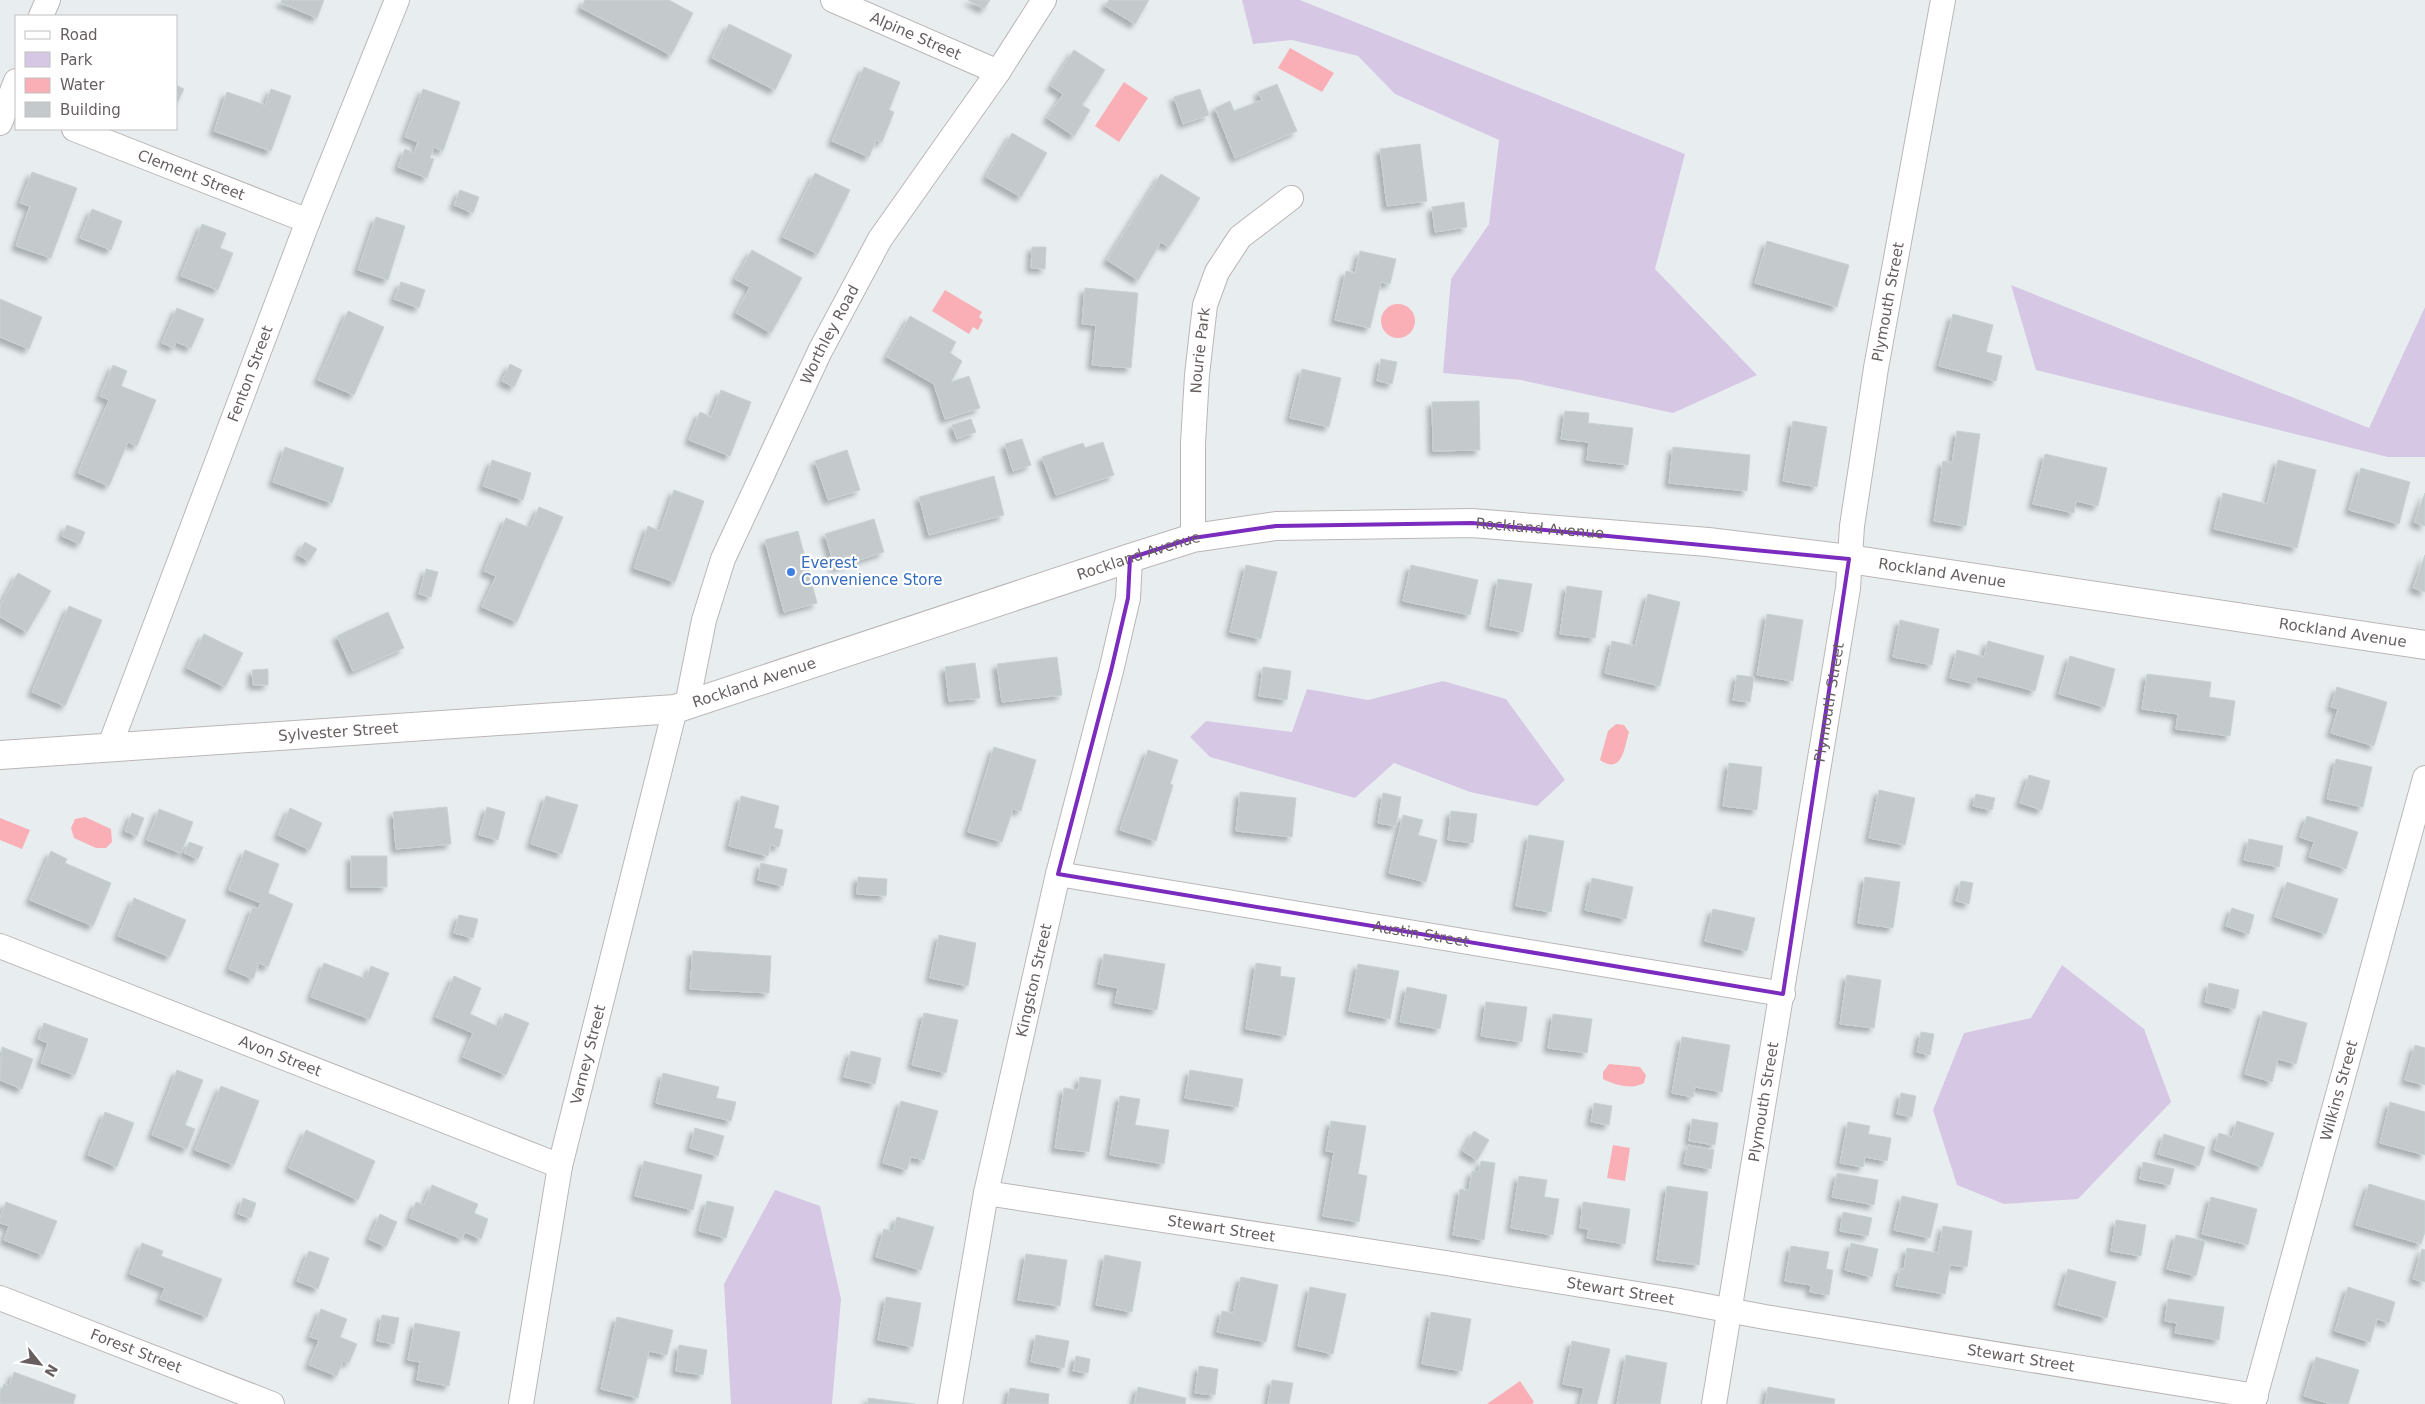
<svg xmlns="http://www.w3.org/2000/svg" width="2425" height="1404" viewBox="0 0 2425 1404" font-family="'DejaVu Sans',sans-serif">
<defs>
<filter id="shadow"><feDropShadow dx="-4.5" dy="4.5" stdDeviation="2.5" flood-color="#0004"/></filter>
</defs>
<rect width="100%" height="100%" fill="#e8eef0"/>
<!-- green -->
<g fill="#d6c7e5">
<polygon points="1242,0 1300,0 1685,154 1655,269 1757,375 1673,413 1521,380 1443,373 1451,279 1489,224 1499,140 1395,94 1358,56 1292,40 1253,44"/>
<polygon points="2011,285 2369,428 2425,307 2425,457 2388,457 2036,370"/>
<polygon points="1443,681 1506,699 1565,780 1537,806 1470,792 1394,763 1355,798 1210,757 1190,737 1206,721 1292,732 1307,689 1368,700"/>
<polygon points="2062,965 2144,1029 2171,1102 2078,1199 2004,1204 1957,1185 1933,1110 1964,1033 2031,1018"/>
<polygon points="775,1190 820,1206 841,1299 832,1404 731,1404 724,1284"/>
</g>
<!-- water -->
<g fill="#f9afb5">
<polygon points="1290,48 1334,73 1322,92 1278,68"/>
<polygon points="1124,82 1148,98 1119,142 1095,126"/>
<polygon points="945,290 982,312 979,317 983,320 978,330 973,327 969,334 932,311"/>
<circle cx="1398" cy="321" r="17"/>
<path d="M1616 724 1624 725 1629 732C1624 749 1622 775 1600 760L1608 731Z"/>
<polygon points="85,817 111,829 112,842 106,848 96,848 74,838 71,828 75,819"/>
<polygon points="0,818 30,830 22,849 0,840"/>
<path d="M1609 1064 1640 1067 1646 1075 1644 1083C1632 1090 1614 1085 1603 1079V1072Z"/>
<polygon points="1613,1145 1630,1148 1625,1181 1607,1178"/>
<polygon points="1520,1381 1534,1402 1532,1404 1487,1404"/>
</g>
<!-- building -->
<g fill="#c4cacc" stroke="#c7d2d5" filter="url(#shadow)">
<polygon points="282,0 324,0 317,18 281,3"/>
<polygon points="585,0 669,0 693,13 671,55 581,8"/>
<polygon points="968,0 990,0 984,9"/>
<polygon points="1109,0 1149,0 1135,24 1105,6"/>
<polygon points="729,24 792,55 775,90 712,58"/>
<polygon points="1074,50 1105,70 1082,105 1090,110 1074,136 1047,118 1063,94 1051,86"/>
<polygon points="864,67 900,82 889,110 894,112 882,142 876,140 869,157 832,141"/>
<polygon points="1277,84 1297,131 1235,158 1215,108 1230,101 1234,111 1262,100 1258,92"/>
<polygon points="176,85 184,89 176,105"/>
<polygon points="271,89 291,96 271,151 214,131 227,92 265,105"/>
<polygon points="423,89 460,102 443,151 434,147 430,158 434,159 427,178 398,167 405,149 414,153 418,142 405,137"/>
<polygon points="1200,89 1209,115 1183,124 1174,97"/>
<polygon points="1012,133 1047,153 1021,197 986,177"/>
<polygon points="1420,144 1427,201 1387,206 1380,149"/>
<polygon points="32,172 77,188 51,258 16,246 30,206 20,203"/>
<polygon points="815,173 850,190 818,254 783,237"/>
<polygon points="1161,174 1200,198 1169,247 1161,242 1138,280 1107,260"/>
<polygon points="460,190 479,197 473,213 454,205"/>
<polygon points="1464,202 1467,227 1435,232 1432,207"/>
<polygon points="92,209 122,221 111,250 80,238"/>
<polygon points="376,217 405,226 388,280 358,270"/>
<polygon points="202,224 226,233 220,248 233,253 218,290 181,276"/>
<polygon points="1767,241 1849,265 1837,307 1755,283"/>
<polygon points="1032,247 1046,247 1045,269 1031,268"/>
<polygon points="752,250 802,278 771,333 736,313 750,287 735,279"/>
<polygon points="1360,251 1396,259 1390,284 1381,282 1370,328 1335,320 1346,271 1355,273"/>
<polygon points="401,282 425,290 419,308 394,299"/>
<polygon points="1085,288 1138,293 1131,368 1092,365 1096,325 1082,324"/>
<polygon points="0,299 42,317 29,349 0,337"/>
<polygon points="177,308 204,319 191,348 176,342 174,348 162,343"/>
<polygon points="348,311 384,327 354,395 318,380"/>
<polygon points="1953,314 1993,325 1986,352 2002,356 1996,381 1939,366"/>
<polygon points="910,316 956,342 950,353 962,361 951,382 969,376 980,408 945,419 934,384 887,357"/>
<polygon points="1381,359 1397,362 1392,384 1377,381"/>
<polygon points="510,364 522,370 514,387 502,381"/>
<polygon points="113,365 127,371 121,386 156,400 137,446 128,442 109,486 78,473 109,400 100,396"/>
<polygon points="1302,369 1341,378 1329,427 1290,418"/>
<polygon points="721,390 751,402 730,456 689,440 700,412 711,417"/>
<polygon points="1479,401 1480,450 1433,451 1432,402"/>
<polygon points="1565,411 1589,413 1588,423 1633,428 1628,465 1587,460 1589,442 1561,439"/>
<polygon points="971,419 976,432 957,439 952,425"/>
<polygon points="1793,421 1827,427 1817,487 1783,481"/>
<polygon points="1957,431 1980,434 1966,526 1934,521 1943,461 1952,463"/>
<polygon points="1022,439 1031,465 1013,471 1005,444"/>
<polygon points="1103,442 1114,475 1056,495 1042,457 1083,443 1085,448"/>
<polygon points="285,447 344,468 332,503 273,482"/>
<polygon points="1673,447 1750,455 1747,491 1669,483"/>
<polygon points="847,450 860,490 828,500 815,461"/>
<polygon points="2045,454 2107,468 2098,506 2076,501 2074,513 2033,504"/>
<polygon points="492,460 531,473 523,500 483,486"/>
<polygon points="2278,460 2316,470 2297,548 2214,529 2223,493 2267,504"/>
<polygon points="2361,468 2410,482 2399,524 2349,510"/>
<polygon points="994,476 1004,515 929,535 919,497"/>
<polygon points="674,490 704,501 675,582 634,568 648,526 660,531"/>
<polygon points="2425,493 2425,526 2414,522"/>
<polygon points="539,507 563,517 517,622 482,607 496,576 484,571 506,518 530,528"/>
<polygon points="874,519 884,552 835,568 825,534"/>
<polygon points="67,525 85,532 80,544 62,536"/>
<polygon points="798,531 817,603 784,612 765,540"/>
<polygon points="305,542 317,549 309,561 298,555"/>
<polygon points="2425,555 2425,592 2413,588"/>
<polygon points="1246,565 1277,572 1261,639 1230,632"/>
<polygon points="1411,565 1478,580 1470,615 1403,601"/>
<polygon points="426,569 438,572 431,597 419,594"/>
<polygon points="18,573 51,591 27,632 0,617 0,606"/>
<polygon points="1498,579 1532,584 1523,632 1490,626"/>
<polygon points="1567,586 1602,591 1595,638 1560,634"/>
<polygon points="1648,594 1680,602 1660,686 1605,673 1612,641 1635,646"/>
<polygon points="69,606 102,620 65,706 32,692"/>
<polygon points="388,612 404,648 353,671 337,636"/>
<polygon points="1767,614 1803,620 1793,681 1757,675"/>
<polygon points="1900,620 1939,629 1932,665 1893,657"/>
<polygon points="204,634 243,653 225,687 187,668"/>
<polygon points="1988,641 2044,656 2035,691 1977,676 1975,684 1950,678 1957,650 1984,657"/>
<polygon points="2070,656 2115,669 2105,707 2059,694"/>
<polygon points="1057,657 1062,695 1002,702 997,664"/>
<polygon points="975,663 980,698 949,701 945,667"/>
<polygon points="1263,667 1291,671 1287,700 1259,696"/>
<polygon points="268,669 268,685 253,685 252,670"/>
<polygon points="2147,674 2211,682 2209,697 2235,701 2230,736 2176,729 2178,714 2142,709"/>
<polygon points="1737,675 1754,677 1750,702 1733,700"/>
<polygon points="2337,687 2387,702 2374,746 2331,733 2338,709 2331,707"/>
<polygon points="994,747 1036,760 1021,811 1013,809 1002,842 968,832"/>
<polygon points="1148,750 1178,760 1170,784 1173,785 1156,841 1120,830"/>
<polygon points="2336,759 2372,767 2363,807 2327,799"/>
<polygon points="1729,763 1762,767 1757,810 1723,806"/>
<polygon points="2029,775 2050,781 2042,810 2020,803"/>
<polygon points="1879,790 1915,798 1905,845 1869,838"/>
<polygon points="1240,792 1296,798 1292,837 1236,831"/>
<polygon points="1383,793 1401,797 1396,826 1378,823"/>
<polygon points="1976,794 1995,798 1992,810 1973,806"/>
<polygon points="546,796 578,805 562,854 531,844"/>
<polygon points="741,796 779,806 774,828 783,830 779,847 771,845 768,856 729,846"/>
<polygon points="447,807 451,844 396,849 393,812"/>
<polygon points="487,807 505,812 498,840 479,835"/>
<polygon points="290,808 322,823 310,850 278,835"/>
<polygon points="159,809 193,822 181,853 147,840"/>
<polygon points="1451,811 1477,814 1473,843 1448,840"/>
<polygon points="132,813 144,818 137,836 125,831"/>
<polygon points="1403,815 1423,820 1418,835 1437,840 1426,882 1389,873"/>
<polygon points="2307,816 2358,832 2346,869 2309,857 2314,842 2300,837"/>
<polygon points="1529,835 1564,841 1551,912 1516,906"/>
<polygon points="2249,839 2283,846 2279,867 2244,860"/>
<polygon points="189,842 203,847 198,859 184,853"/>
<polygon points="245,850 279,864 268,893 293,904 268,967 259,963 253,979 229,969 253,907 258,909 261,903 229,890"/>
<polygon points="51,851 67,859 65,863 111,883 93,926 30,900"/>
<rect x="351" y="856" width="36" height="31"/>
<polygon points="761,863 787,869 783,886 758,880"/>
<polygon points="858,877 887,879 886,896 857,894"/>
<polygon points="1865,877 1900,882 1893,928 1858,923"/>
<polygon points="1592,878 1633,887 1626,919 1585,910"/>
<polygon points="1961,881 1973,883 1969,904 1956,901"/>
<polygon points="2287,882 2338,899 2326,934 2275,917"/>
<polygon points="134,898 186,920 170,957 118,936"/>
<polygon points="2232,908 2254,915 2249,934 2226,926"/>
<polygon points="1713,909 1755,918 1747,951 1705,941"/>
<polygon points="459,915 478,919 473,938 454,933"/>
<polygon points="939,935 976,943 968,986 930,978"/>
<polygon points="693,951 771,956 769,993 690,989"/>
<polygon points="1104,954 1165,964 1157,1010 1115,1003 1118,988 1098,984"/>
<polygon points="324,963 366,979 371,966 389,973 370,1019 311,997"/>
<polygon points="1256,963 1281,967 1280,976 1295,978 1286,1036 1246,1029"/>
<polygon points="1358,964 1399,971 1390,1019 1349,1011"/>
<polygon points="1847,975 1881,980 1874,1028 1840,1024"/>
<polygon points="454,976 481,988 470,1014 499,1027 505,1013 529,1023 506,1075 463,1057 473,1033 436,1017"/>
<polygon points="2209,983 2239,990 2235,1009 2205,1002"/>
<polygon points="1407,987 1447,995 1440,1029 1400,1022"/>
<polygon points="1486,1002 1527,1007 1522,1042 1481,1036"/>
<polygon points="2263,1011 2307,1023 2296,1064 2278,1059 2272,1082 2245,1074"/>
<polygon points="924,1013 958,1020 946,1073 912,1065"/>
<polygon points="1553,1014 1592,1019 1587,1053 1548,1048"/>
<polygon points="44,1023 88,1039 75,1075 41,1063 48,1043 38,1039"/>
<polygon points="1921,1032 1934,1034 1930,1055 1917,1052"/>
<polygon points="1682,1037 1730,1045 1722,1092 1695,1087 1693,1097 1672,1093"/>
<polygon points="2415,1045 2425,1048 2425,1085 2405,1080"/>
<polygon points="2,1047 33,1059 22,1089 0,1080"/>
<polygon points="851,1051 881,1058 875,1084 844,1077"/>
<polygon points="177,1070 203,1080 185,1125 195,1129 187,1149 152,1135"/>
<polygon points="1190,1070 1243,1079 1238,1107 1185,1098"/>
<polygon points="663,1073 719,1087 716,1098 736,1102 731,1121 656,1103"/>
<polygon points="1080,1077 1101,1080 1089,1152 1055,1148 1064,1088 1078,1090"/>
<polygon points="221,1086 259,1101 234,1165 195,1150"/>
<polygon points="1901,1093 1916,1096 1912,1117 1897,1114"/>
<polygon points="1120,1096 1140,1099 1135,1125 1169,1130 1164,1164 1110,1155"/>
<polygon points="901,1101 938,1111 924,1160 911,1157 907,1170 883,1163"/>
<polygon points="2390,1102 2425,1112 2425,1155 2380,1143"/>
<polygon points="1594,1103 1612,1106 1609,1125 1591,1122"/>
<polygon points="105,1112 134,1123 117,1167 88,1155"/>
<polygon points="1692,1119 1718,1123 1715,1145 1689,1141"/>
<polygon points="1331,1121 1366,1126 1358,1174 1367,1176 1359,1222 1323,1216 1334,1152 1326,1151"/>
<polygon points="2237,1121 2274,1133 2262,1167 2214,1150 2219,1133 2232,1137"/>
<polygon points="1848,1122 1870,1126 1868,1134 1891,1138 1887,1161 1865,1157 1863,1167 1840,1163"/>
<polygon points="695,1128 724,1136 718,1156 690,1148"/>
<polygon points="306,1130 375,1161 358,1200 289,1168"/>
<polygon points="1474,1131 1489,1140 1477,1160 1463,1151"/>
<polygon points="2164,1134 2205,1147 2199,1166 2158,1154"/>
<polygon points="1688,1145 1714,1150 1711,1169 1684,1164"/>
<polygon points="644,1161 702,1175 693,1210 635,1196"/>
<polygon points="1481,1161 1495,1163 1484,1240 1453,1235 1460,1189 1469,1191 1472,1171 1479,1172"/>
<polygon points="2143,1162 2174,1169 2170,1185 2140,1179"/>
<polygon points="1837,1173 1878,1180 1874,1205 1832,1197"/>
<polygon points="1519,1176 1547,1180 1544,1197 1559,1199 1553,1235 1511,1228"/>
<polygon points="2369,1184 2425,1201 2425,1232 2421,1244 2356,1225"/>
<polygon points="432,1185 478,1204 474,1213 488,1219 481,1239 465,1232 462,1239 410,1218 416,1202 424,1205"/>
<polygon points="1667,1186 1708,1192 1699,1265 1657,1260"/>
<polygon points="1902,1196 1938,1204 1930,1238 1894,1230"/>
<polygon points="2211,1197 2257,1209 2248,1245 2202,1234"/>
<polygon points="243,1198 256,1203 251,1218 238,1214"/>
<polygon points="707,1201 734,1207 726,1238 699,1231"/>
<polygon points="6,1202 57,1221 43,1255 4,1240 9,1226 0,1223 0,1218"/>
<polygon points="1583,1202 1630,1209 1625,1244 1587,1238 1589,1229 1580,1228"/>
<polygon points="1843,1212 1872,1218 1868,1236 1840,1231"/>
<polygon points="380,1214 397,1222 386,1247 369,1239"/>
<polygon points="897,1217 934,1227 921,1270 876,1257 884,1229 893,1232"/>
<polygon points="2116,1220 2146,1225 2141,1256 2111,1251"/>
<polygon points="1943,1226 1972,1231 1967,1267 1950,1265 1945,1294 1896,1286 1900,1269 1904,1269 1907,1248 1938,1253"/>
<polygon points="2176,1235 2205,1241 2196,1276 2167,1269"/>
<polygon points="142,1243 163,1251 161,1256 222,1279 207,1317 160,1299 165,1288 130,1274"/>
<polygon points="1851,1243 1878,1249 1872,1277 1845,1270"/>
<polygon points="1791,1246 1829,1252 1826,1269 1833,1270 1829,1295 1810,1292 1811,1285 1785,1281"/>
<polygon points="2422,1249 2425,1250 2425,1282 2413,1279"/>
<polygon points="309,1251 329,1258 318,1289 297,1281"/>
<polygon points="1026,1254 1067,1260 1060,1306 1018,1300"/>
<polygon points="1105,1255 1141,1262 1132,1312 1096,1305"/>
<polygon points="2068,1269 2116,1282 2107,1318 2058,1305"/>
<polygon points="1241,1277 1278,1285 1266,1342 1217,1332 1222,1311 1233,1313"/>
<polygon points="1310,1287 1346,1294 1333,1354 1298,1346"/>
<polygon points="2348,1287 2395,1302 2389,1323 2377,1319 2370,1342 2335,1331"/>
<polygon points="886,1297 921,1303 913,1347 878,1340"/>
<polygon points="2168,1299 2224,1307 2219,1340 2175,1333 2177,1323 2165,1321"/>
<polygon points="321,1309 347,1319 340,1337 357,1344 349,1363 343,1361 337,1376 309,1365 319,1340 310,1337"/>
<polygon points="1431,1312 1471,1319 1462,1371 1422,1364"/>
<polygon points="382,1315 399,1318 394,1344 377,1341"/>
<polygon points="617,1317 673,1330 667,1355 649,1351 638,1398 601,1389"/>
<polygon points="415,1323 460,1332 449,1386 417,1380 420,1362 408,1360"/>
<polygon points="1036,1335 1069,1341 1064,1368 1031,1362"/>
<polygon points="1572,1341 1610,1349 1597,1404 1580,1404 1584,1388 1563,1384"/>
<polygon points="679,1345 707,1350 703,1375 676,1371"/>
<polygon points="1626,1355 1667,1363 1660,1404 1617,1404"/>
<polygon points="1076,1356 1090,1359 1088,1373 1073,1371"/>
<polygon points="2316,1357 2359,1370 2348,1404 2331,1404 2304,1396"/>
<polygon points="1199,1366 1218,1369 1215,1395 1195,1393"/>
<polygon points="14,1372 76,1395 73,1404 0,1404 0,1393 4,1384 9,1386"/>
<polygon points="1272,1380 1293,1383 1289,1404 1268,1404"/>
<polygon points="1138,1387 1186,1398 1185,1404 1134,1404"/>
<polygon points="1768,1387 1835,1399 1834,1404 1765,1404"/>
<polygon points="1010,1388 1049,1394 1048,1404 1007,1404"/>
<polygon points="868,1398 915,1404 868,1404"/>
</g>
<g fill="none" stroke-linecap="round" stroke-linejoin="round">
<!-- minor casing -->
<g stroke="#bbb6b5" stroke-width="26">
<g id="minor">
<path id="s1" d="M833 0 998 72"/>
<polyline points="41,16 48,0"/>
<polyline points="0,123 16,81"/>
<path id="s2" d="M74 129 308 221"/>
<path id="s3" d="M1193 538V443L1197 375 1205 305 1217 272 1240 237 1291 198"/>
<path id="s4" d="M687 705 704 620 723 559 820 351 880 239 998 72 1044 0"/>
<path id="s5" d="M109 748 308 221 397 0"/>
<path id="s6" d="M1058 874 1783 994"/>
<path id="s7" d="M0 946 560 1166"/>
<path id="s8" d="M986 1193 1446 1263 1674 1300 1765 1317 2256 1396"/>
<path id="s9" d="M0 1298 272 1404"/>
<path id="s10" d="M521 1404 560 1166 675 709"/>
<path id="s11" d="M950 1404 986 1193 1058 874 1111 671 1128 598 1130 558"/>
<path id="s12" d="M1714 1404 1848 588 1852 526 1876 368 1943 0"/>
<path id="s13" d="M2253 1404 2425 778"/>
</g>
</g>
<!-- tertiary casing -->
<g stroke="#bbb6b5" stroke-width="30">
<g id="tertiary">
<path id="s14" d="M0 755 675 709 1130 558 1193 538 1276 526 1472 523 1708 542 1849 559 2425 645"/>
</g>
</g>
<!-- minor -->
<use href="#minor" stroke="#fff" stroke-width="24"/>
<!-- tertiary -->
<use href="#tertiary" stroke="#fff" stroke-width="28"/>
</g>
<!-- marked area -->
<path fill="none" stroke="#7b2cbf" stroke-width="4" stroke-linejoin="round" d="M1472 523 1849 559 1783 994 1058 874 1111 671 1128 598 1130 558 1193 538 1276 526Z"/>
<!-- markers -->
<circle fill="#3f7fe0" stroke="#fff" stroke-width="2" cx="791" cy="572" r="5"/>
<g text-anchor="middle" stroke-width="4.5" stroke-linejoin="round" paint-order="stroke">
<!-- street labels -->
<g font-size="15" fill="#675f5f" stroke="#fff">
<text dy="5" stroke="none"><textPath href="#s1" startOffset="90">Alpine Street</textPath></text>
<text dy="5" stroke="none"><textPath href="#s2" startOffset="126">Clement Street</textPath></text>
<text dy="5" stroke="none"><textPath href="#s12" startOffset="1116">Plymouth Street</textPath></text>
<text dy="5" stroke="none"><textPath href="#s4" startOffset="399">Worthley Road</textPath></text>
<text dy="5" stroke="none"><textPath href="#s3" startOffset="188">Nourie Park</textPath></text>
<text dy="5" stroke="none"><textPath href="#s5" startOffset="400">Fenton Street</textPath></text>
<text dy="5" stroke="none"><textPath href="#s14" startOffset="1570">Rockland Avenue</textPath></text>
<text dy="5" stroke="none"><textPath href="#s14" startOffset="1165">Rockland Avenue</textPath></text>
<text dy="5" stroke="none"><textPath href="#s14" startOffset="1975">Rockland Avenue</textPath></text>
<text dy="5" stroke="none"><textPath href="#s14" startOffset="2380">Rockland Avenue</textPath></text>
<text dy="5" stroke="none"><textPath href="#s14" startOffset="760">Rockland Avenue</textPath></text>
<text dy="5" stroke="none"><textPath href="#s12" startOffset="711">Plymouth Street</textPath></text>
<text dy="5" stroke="none"><textPath href="#s14" startOffset="339">Sylvester Street</textPath></text>
<text dy="5" stroke="none"><textPath href="#s6" startOffset="368">Austin Street</textPath></text>
<text dy="5" stroke="none"><textPath href="#s11" startOffset="432">Kingston Street</textPath></text>
<text dy="5" stroke="none"><textPath href="#s10" startOffset="356">Varney Street</textPath></text>
<text dy="5" stroke="none"><textPath href="#s7" startOffset="301">Avon Street</textPath></text>
<text dy="5" stroke="none"><textPath href="#s13" startOffset="325">Wilkins Street</textPath></text>
<text dy="5" stroke="none"><textPath href="#s12" startOffset="306">Plymouth Street</textPath></text>
<text dy="5" stroke="none"><textPath href="#s8" startOffset="238">Stewart Street</textPath></text>
<text dy="5" stroke="none"><textPath href="#s8" startOffset="642">Stewart Street</textPath></text>
<text dy="5" stroke="none"><textPath href="#s9" startOffset="146">Forest Street</textPath></text>
<text dy="5" stroke="none"><textPath href="#s8" startOffset="1048">Stewart Street</textPath></text>
</g>
<!-- shop labels -->
<g font-size="15" fill="#366cbe" stroke="#fff" text-anchor="start">
<text x="801" y="568">Everest<tspan x="801" dy="17">Convenience Store</tspan></text>
</g>
</g>
<!-- legend -->
<rect x="15" y="15" width="162" height="115" fill="#ffffff" stroke="#c2bfbf"/>
<rect x="25" y="31" width="25" height="8" fill="#ffffff" stroke="#c2bfbf"/>
<text x="60" y="40" font-size="15" fill="#675f5f">Road</text>
<rect x="25" y="52" width="25" height="15" fill="#d6c7e5" stroke="#c2bfbf"/>
<text x="60" y="65" font-size="15" fill="#675f5f">Park</text>
<rect x="25" y="78" width="25" height="15" fill="#f9afb5" stroke="#c2bfbf"/>
<text x="60" y="90" font-size="15" fill="#675f5f">Water</text>
<rect x="25" y="102" width="25" height="15" fill="#c4cacc" stroke="#c2bfbf"/>
<text x="60" y="115" font-size="15" fill="#675f5f">Building</text>
<!-- north arrow -->
<g transform="translate(40 1364) rotate(120)" stroke="#ffffff" stroke-width="4" paint-order="stroke">
<path d="M0-4L9 19L0 12L-9 19Z" fill="#675f5f"/>
<text y="-8" font-size="14" font-weight="bold" text-anchor="middle" fill="#675f5f">N</text>
</g>
</svg>
